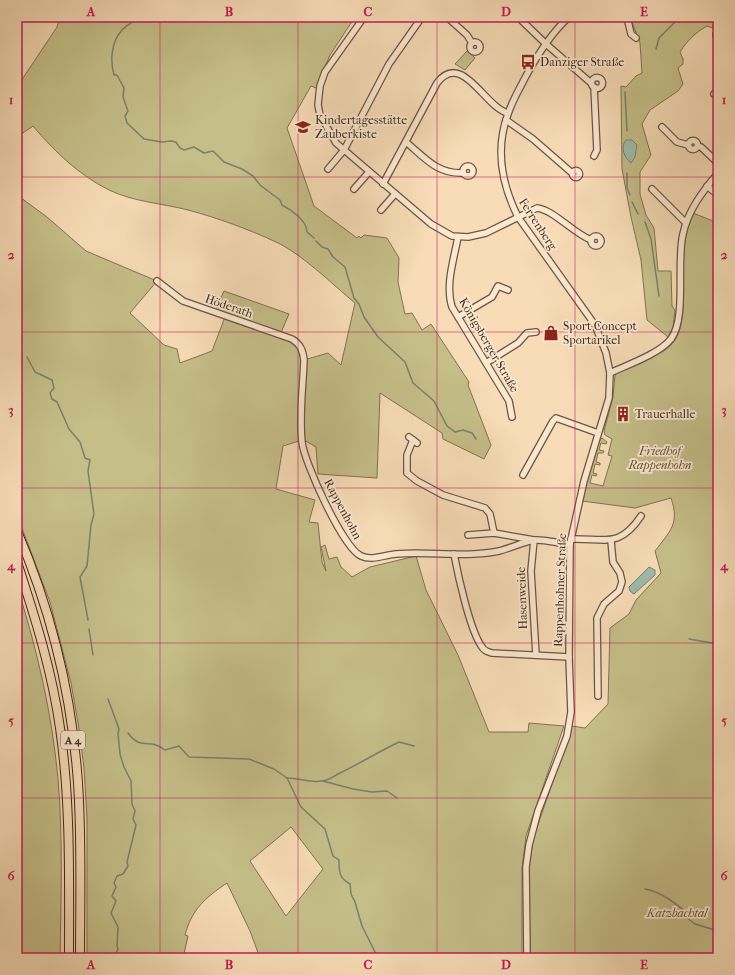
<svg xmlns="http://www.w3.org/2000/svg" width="735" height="975" viewBox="0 0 735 975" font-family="'IM FELL French Canon',serif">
<rect width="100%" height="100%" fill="#f7dcb7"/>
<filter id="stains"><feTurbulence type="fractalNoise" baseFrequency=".005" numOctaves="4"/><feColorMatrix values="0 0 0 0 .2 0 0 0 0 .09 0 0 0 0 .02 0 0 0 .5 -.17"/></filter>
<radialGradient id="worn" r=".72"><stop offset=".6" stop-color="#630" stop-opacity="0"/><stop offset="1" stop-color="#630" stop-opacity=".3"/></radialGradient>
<!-- green -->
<g fill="#c5be89" stroke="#827252" fill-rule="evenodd">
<path d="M60 17H355L330 55 316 88 311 86 287 128 314 206 357 238 359 236 361 238 364 235 387 238 399 258 398 282 405 314 412 313 422 330 431 324 469 382 468 385 491 445 484 459 443 439 442 433 380 393 377 478 318 474 316 447 304 440V369L299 441 283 446 276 489 315 500 309 522 318 523 322 562 326 571 321 547 325 545 329 559 337 557 341 567 352 577 370 567 416 556 426 590 458 655 489 732H528L529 723 564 726 526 836 522 868V958H260L250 931 227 883C205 898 192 909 185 935L188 936 183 958H87V818L84 768 79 729 71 683 50 602 17 515V195L47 217 86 251 157 281 130 313 164 345 177 349 180 363 212 351 225 317 214 313 224 291 289 314 280 335 298 343 304 360 328 353 341 365 355 303C332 284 302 254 276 242 248 229 218 218 188 210 161 203 134 202 109 190 79 175 55 152 33 126L17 137V87L57 27ZM291 827 323 869 286 916 250 861Z"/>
<path d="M630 17H718V30L707 26C695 33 687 41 680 52L683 59V64L678 68 683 84 678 91 650 110 642 124 651 155 640 172V194L646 215 654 228 658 271H671L672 306 675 310 673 327 668 337 647 320 641 260 631 217 622 169 621 86 626 87 636 76 642 73 640 43Z"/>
<polygon points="467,51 475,58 465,70 455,64"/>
<path d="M693 213 718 223V958H530L529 869 533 839 572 726 585 728 608 704 610 628 629 614 636 600 661 573 655 551C670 531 680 524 671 498L635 508 582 501C585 488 593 446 602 438L607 442 606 444 601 443 599 450 604 451 603 453H598L596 462 600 463V465L595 464 593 473 597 474 596 476 592 475 590 483 603 486 612 456 608 455 612 439 605 435 604 431 613 397 615 375C630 362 654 360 669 347 690 330 681 281 683 258 684 242 687 228 693 213Z"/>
<path d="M17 586C37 649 52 713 58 779 63 838 61 898 60 958H17Z"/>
</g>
<!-- water -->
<g fill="#9dbcad" stroke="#788073">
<path d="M626 140H632L637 145 635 157 631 163C624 157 620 148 626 140Z"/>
<polygon points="649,567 655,570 655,575 634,594 630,591 629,587"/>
</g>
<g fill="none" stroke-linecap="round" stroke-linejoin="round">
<!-- stream -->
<g stroke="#788073" stroke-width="1.5">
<path d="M139 17C134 22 126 25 122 30 111 42 110 61 114 75H117L124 88 123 97 128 111 125 116 127 123 144 139 162 142 171 141 176 142 180 148 184 150 194 147 204 153 213 151 224 162 242 169 253 176 260 185 280 200 282 205C292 210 307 221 307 232L314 238"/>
<polyline points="656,49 659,38 680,17"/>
<polyline points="625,92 627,131"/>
<polyline points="627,173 627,188 630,195"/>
<polyline points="632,202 638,214"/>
<polyline points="645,222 651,239 659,296"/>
<polyline points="316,241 322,247 328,249 333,257 345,267 354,298 359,304 364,317 378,337 405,362 413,383 434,401 447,426 455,432 463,430 472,433 476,439"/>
<polyline points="27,357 35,372 52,380 54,388 50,393 52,399 57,402 69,429 80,442 85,458 90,460 88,471 94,514 91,525 87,566 80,577 88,620"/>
<polyline points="17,358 19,356"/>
<polyline points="89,629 93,655"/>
<polyline points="689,639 718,644"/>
<polyline points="17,677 18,677"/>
<polyline points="108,699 119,729 118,734 120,754 124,767 131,781 132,804 135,811 133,819 136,825 127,862 128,866 123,874 117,876 114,883 116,887 112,896 116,901 111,913 118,927 117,946 118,949 116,953 118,958"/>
<path d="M128 733C142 752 149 737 165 750L179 746 189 757 249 759 274 769 287 778 301 807 325 829 333 856 339 860C339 872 339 878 350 884L351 894 355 902 362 926 378 958"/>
<path d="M287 778C299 778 310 783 321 781 327 781 333 777 338 774 359 764 378 752 399 742L414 746"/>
<polyline points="323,781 353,789 372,792 387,791 397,798"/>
<path d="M645 889C661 892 674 902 687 913V918L695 924 718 931"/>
</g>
<!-- minor casing -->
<g stroke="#6e5442" stroke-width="8">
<g id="minor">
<path d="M364 17 325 72 320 86 318 105 320 115 336 143 431 224 452 236 468 237 486 233 537 208C554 210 573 233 591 240"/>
<polyline points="447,17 467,35 472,43"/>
<polyline points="518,17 546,44 591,83"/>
<polyline points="627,17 631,34 636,38"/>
<polyline points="716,35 718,35"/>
<circle cx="475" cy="47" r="5"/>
<circle cx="597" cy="83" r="5.5"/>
<polyline points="594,87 597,150 594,156"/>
<polyline points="714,94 718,95"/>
<polyline points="506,120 533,139 572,173"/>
<polyline points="662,127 677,142 688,145"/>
<circle cx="693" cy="145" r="4.5"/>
<path d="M406 142C425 158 437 174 463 173"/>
<polyline points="698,146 701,147 718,163"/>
<circle cx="468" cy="171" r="5"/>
<polyline points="328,169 344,150 389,64 422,17"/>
<circle cx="576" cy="174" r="3.5"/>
<path d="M383 184 437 83C462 50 485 108 508 113"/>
<polyline points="707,186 718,195"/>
<polyline points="354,189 369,172"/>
<polyline points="652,189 686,223"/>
<polyline points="381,210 395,194"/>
<circle cx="596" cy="241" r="5"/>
<path d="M458 237C454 259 445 285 452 307L509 401 512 417"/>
<path d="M157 281 183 301 292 339C300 344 303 350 304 360 303 387 299 415 302 442 304 462 343 548 361 556 372 561 384 555 396 554 430 551 466 558 499 551 511 548 523 542 534 540 546 539 559 544 570 544"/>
<polyline points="458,317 492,297 498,286 508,290"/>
<polyline points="486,363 518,343 527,333 536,332"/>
<path d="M610 373C627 365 659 354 671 339 687 318 676 262 683 234 688 210 703 191 718 173"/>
<polyline points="409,437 417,443"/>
<polyline points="413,440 407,455 407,473 417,481 443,495 485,508 490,514 494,533"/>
<polyline points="523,475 553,421 556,418 598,433"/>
<polyline points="468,535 494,533 534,540 531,571 536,655"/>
<path d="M571 539C605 538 619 549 641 516"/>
<path d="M454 554C458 575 470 631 482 647 484 651 488 652 492 653L569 657"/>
<polyline points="598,696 597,618 604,604 619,591 622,582 620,573 613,562 611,541"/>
<path d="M527 958 526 867 529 845 538 811 567 736 571 712 569 657 570 544 584 481 609 398 610 373 606 353 595 325 518 217C502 185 495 149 508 114 512 101 520 88 526 76 538 54 551 33 569 17"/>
</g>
</g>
<!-- highway casing -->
<g stroke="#40261b" stroke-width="10">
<g id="highway">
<path d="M17 531C51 610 72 697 78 783 82 841 80 900 80 958"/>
<path d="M17 562C35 617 52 671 60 728 71 804 69 882 69 958"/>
</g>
</g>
<!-- minor -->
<use href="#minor" stroke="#fae8d0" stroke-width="5.5"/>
<!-- highway -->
<use href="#highway" stroke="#f7dcb7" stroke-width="8"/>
</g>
<!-- grid -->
<path fill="none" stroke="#c2185b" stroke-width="1" stroke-opacity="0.55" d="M160 17V958M298 17V958M437 17V958M575 17V958M17 177H718M17 332H718M17 488H718M17 643H718M17 798H718"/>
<!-- icons -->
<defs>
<g id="bus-bare" transform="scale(1.2)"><path d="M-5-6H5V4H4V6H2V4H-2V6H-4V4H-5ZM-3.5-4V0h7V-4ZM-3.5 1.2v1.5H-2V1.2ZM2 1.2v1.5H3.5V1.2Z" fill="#8f2418" stroke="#fae8d0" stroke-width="2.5" paint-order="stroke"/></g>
<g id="school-bare" transform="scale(1.2)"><path d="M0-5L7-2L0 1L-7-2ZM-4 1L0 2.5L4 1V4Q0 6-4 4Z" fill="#8f2418" stroke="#fae8d0" stroke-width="2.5" paint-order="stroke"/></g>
<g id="shop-bare" transform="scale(1.2)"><path d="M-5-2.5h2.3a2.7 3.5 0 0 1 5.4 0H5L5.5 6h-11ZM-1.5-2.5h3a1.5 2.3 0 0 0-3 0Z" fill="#8f2418" stroke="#fae8d0" stroke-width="2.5" paint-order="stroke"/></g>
<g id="building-bare" transform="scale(1.2)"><path d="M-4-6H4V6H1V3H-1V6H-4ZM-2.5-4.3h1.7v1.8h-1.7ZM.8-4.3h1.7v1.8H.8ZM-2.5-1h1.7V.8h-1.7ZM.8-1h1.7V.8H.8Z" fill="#8f2418" stroke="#fae8d0" stroke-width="2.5" paint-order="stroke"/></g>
</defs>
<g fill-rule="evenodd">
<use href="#bus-bare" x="528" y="62"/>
<use href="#school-bare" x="303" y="127"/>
<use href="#shop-bare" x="551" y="333"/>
<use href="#building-bare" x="623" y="414"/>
</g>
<g text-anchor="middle" stroke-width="3.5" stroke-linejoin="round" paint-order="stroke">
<!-- shield labels -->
<rect fill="#fae8d0" stroke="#786051" stroke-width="1" x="61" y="731" width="24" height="18" rx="3"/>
<g font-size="11" font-weight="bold" fill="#40261b">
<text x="73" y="744">A 4</text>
</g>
<!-- poi labels -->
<g font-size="12" fill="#40261b" stroke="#fae8d0" text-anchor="start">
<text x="540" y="66">Danziger Straße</text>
<text x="315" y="124">Kindertagesstätte<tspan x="315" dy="14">Zauberkiste</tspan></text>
<text x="563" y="330">Sport Concept<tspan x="563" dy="14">Sportarikel</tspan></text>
<text x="635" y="418">Trauerhalle</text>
</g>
<!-- street labels -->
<g font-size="12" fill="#40261b" stroke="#fae8d0">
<text transform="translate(538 224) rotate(57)" y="4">Ferrenberg</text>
<text transform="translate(229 306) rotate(19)" y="4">Höderath</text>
<text transform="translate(489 345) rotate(60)" y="4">Königsberger Straße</text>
<text transform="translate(343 509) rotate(62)" y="4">Rappenhohn</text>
<text transform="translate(560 590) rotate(-88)" y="4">Rappenhohner Straße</text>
<text transform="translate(522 598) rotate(-92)" y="4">Hasenweide</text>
</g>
<!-- park labels -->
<g font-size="12" font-style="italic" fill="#614c36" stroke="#fae8d0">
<text x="660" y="455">Friedhof<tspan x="660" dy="14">Rappenhohn</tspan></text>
<text x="677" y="917">Katzbachtal</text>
</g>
</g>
<!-- margin -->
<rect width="735" height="975" fill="none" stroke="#f7dcb7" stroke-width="44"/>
<rect x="22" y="22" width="691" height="931" fill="none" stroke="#c2185b" stroke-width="1.5"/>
<g font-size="13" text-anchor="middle" font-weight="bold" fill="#c2185b">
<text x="91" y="16">A</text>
<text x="229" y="16">B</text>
<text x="368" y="16">C</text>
<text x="506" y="16">D</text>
<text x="644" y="16">E</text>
<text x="11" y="104">1</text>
<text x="724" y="104">1</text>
<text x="11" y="259">2</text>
<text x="724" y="259">2</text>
<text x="11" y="414">3</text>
<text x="724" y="414">3</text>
<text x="11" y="570">4</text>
<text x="724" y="570">4</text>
<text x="11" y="725">5</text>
<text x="724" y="725">5</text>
<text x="11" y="880">6</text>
<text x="724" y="880">6</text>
<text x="91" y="969">A</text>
<text x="229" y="969">B</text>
<text x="368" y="969">C</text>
<text x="506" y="969">D</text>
<text x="644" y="969">E</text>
</g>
<rect width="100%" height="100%" filter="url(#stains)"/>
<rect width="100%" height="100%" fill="url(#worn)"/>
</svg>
